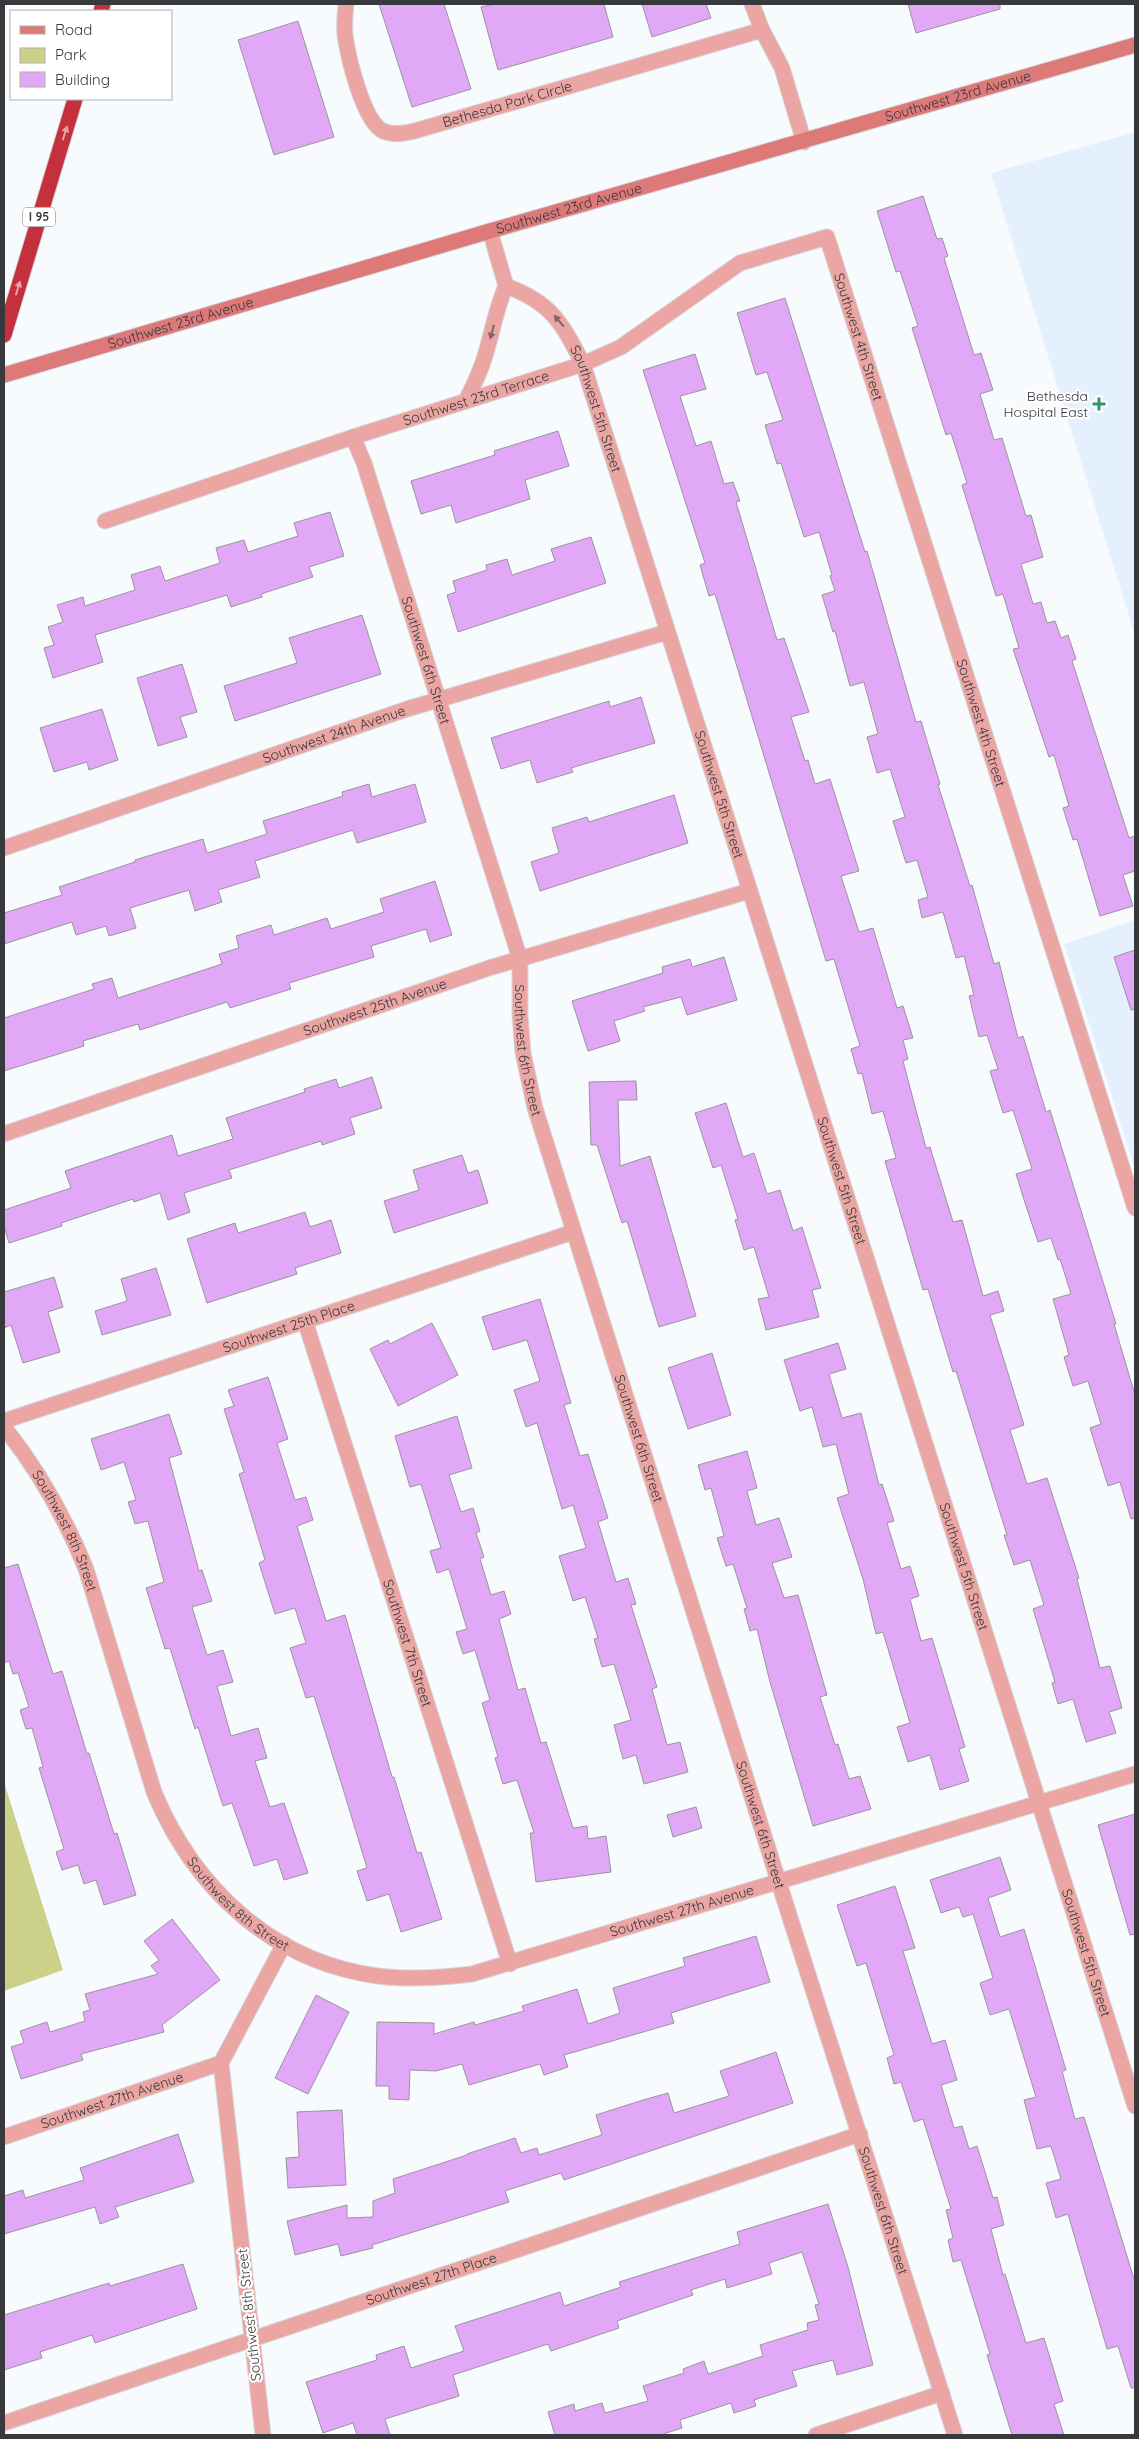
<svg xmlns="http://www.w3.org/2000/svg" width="1139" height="2439" viewBox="0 0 1139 2439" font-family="Quicksand,sans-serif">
<rect width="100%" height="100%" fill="#f8fbfe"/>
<!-- built -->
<g fill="#e5f0ff">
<polygon points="1135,132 1135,635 991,173"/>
<polygon points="1135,920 1135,1170 1064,944"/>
</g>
<!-- green -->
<polygon fill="#cbd188" points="4,1782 63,1970 4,1991"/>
<!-- building -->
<g fill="#e2a8f8" stroke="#9a949c">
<polygon points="379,4 444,4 471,89 412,107"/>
<polygon points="495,4 604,4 613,37 498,70 481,7"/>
<polygon points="642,4 706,4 711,18 652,37"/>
<polygon points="908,4 1000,4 1000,9 916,33"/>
<polygon points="298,21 334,137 274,155 238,40"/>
<polygon points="923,196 937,239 942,238 948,256 944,258 974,355 981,353 993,390 980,394 994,440 1002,438 1026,516 1031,515 1043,557 1021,564 1033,604 1041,602 1047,623 1055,621 1061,638 1068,635 1076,659 1072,661 1129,838 1135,836 1135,871 1123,875 1133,906 1100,916 1077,839 1073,840 1063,808 1069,806 1054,755 1049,757 1013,649 1019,648 1003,594 996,596 962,485 967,483 951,433 946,435 912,328 918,326 900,271 896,272 877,211"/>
<polygon points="785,298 865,552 867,551 916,722 921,721 940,784 938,785 970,886 972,885 994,964 999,962 1018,1038 1023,1036 1046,1112 1050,1110 1116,1324 1114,1324 1135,1395 1135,1518 1131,1519 1120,1482 1108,1486 1090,1428 1101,1424 1088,1381 1073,1386 1064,1357 1069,1355 1053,1299 1071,1294 1060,1259 1058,1260 1051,1238 1038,1242 1025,1203 1016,1174 1032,1169 1013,1110 1003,1113 990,1071 998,1069 987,1035 979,1037 969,996 974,995 964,956 956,958 943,912 922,918 918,900 928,897 917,860 906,863 893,821 905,817 890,769 877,773 867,737 878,734 864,682 850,686 835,631 833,632 822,595 835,591 830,576 832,575 819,532 804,537 781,463 777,464 765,425 783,420 767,372 756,375 737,313"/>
<polygon points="695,354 706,389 680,396 696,446 711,441 724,484 733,482 740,501 736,502 777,640 784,638 809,712 791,717 805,761 808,760 815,784 830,779 859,871 841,876 859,932 873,928 897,1008 903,1006 913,1038 903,1040 908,1059 903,1061 926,1148 930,1147 953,1222 962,1220 983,1296 998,1291 1004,1311 990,1315 1024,1425 1010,1430 1027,1484 1047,1478 1079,1578 1077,1579 1100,1668 1110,1666 1122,1708 1109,1712 1116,1733 1086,1742 1073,1699 1058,1704 1052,1683 1055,1682 1033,1609 1044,1605 1030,1560 1014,1565 1004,1535 1007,1535 956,1371 953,1372 928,1289 923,1290 885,1161 896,1158 883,1111 872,1114 862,1073 858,1074 851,1049 860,1046 848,1006 834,959 826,961 715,594 709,596 700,565 705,563 643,370"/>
<polygon points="558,431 569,466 525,480 530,499 456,523 451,505 421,514 411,481 495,455 494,451"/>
<polygon points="330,512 344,556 309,567 313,577 261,594 262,597 231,607 227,595 95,635 103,662 53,678 44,648 54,645 48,627 63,622 57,605 83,597 85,606 135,590 131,575 160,566 165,581 220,563 216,548 244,540 248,552 298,536 294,523"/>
<polygon points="591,537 606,583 458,632 447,595 456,592 453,581 487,570 486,565 507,559 512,575 555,561 551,549"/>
<polygon points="362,615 381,674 235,721 224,686 297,663 289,638"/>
<polygon points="182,664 197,712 180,717 187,737 158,746 137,678"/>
<polygon points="641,697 655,743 571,768 573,772 537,783 530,760 501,769 491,738 609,701 610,707"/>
<polygon points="102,709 118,760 89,770 87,762 54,772 40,728"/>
<polygon points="369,784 372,797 415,784 426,822 357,843 353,830 255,861 260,877 218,890 222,902 195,911 189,890 130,908 136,928 109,936 106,926 76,935 72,922 4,944 4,913 62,895 59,887 135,862 135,860 203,839 207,853 267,834 263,821 343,796 342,792"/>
<polygon points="674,795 688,843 540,891 531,862 559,853 552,828 587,817 589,822"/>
<polygon points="435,881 452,935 430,942 426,929 371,946 374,957 289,983 291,989 230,1008 227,1002 140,1030 138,1024 83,1041 84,1046 4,1071 4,1018 94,989 92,984 112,978 118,998 222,964 219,954 239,948 236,936 271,925 274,935 327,918 331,929 384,912 380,899"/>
<polygon points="1135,950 1135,1009 1131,1010 1114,957"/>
<polygon points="724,957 737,1000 687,1015 681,997 643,1007 645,1011 614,1021 620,1041 588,1051 572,1001 663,973 662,967 690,959 692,967"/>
<polygon points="372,1077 382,1108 350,1118 355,1134 322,1145 321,1141 229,1170 232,1178 184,1193 190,1212 168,1220 160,1193 134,1202 133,1199 61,1223 62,1226 9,1243 4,1226 4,1210 71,1188 65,1171 172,1135 178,1156 233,1139 226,1118 305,1092 304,1089 336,1079 339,1088"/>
<polygon points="636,1081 637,1100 618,1100 620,1166 650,1156 696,1316 659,1327 627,1221 622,1223 597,1145 591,1145 589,1082"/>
<polygon points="726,1103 743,1157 754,1153 767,1194 780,1190 793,1231 802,1227 821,1288 812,1290 819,1317 766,1330 758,1299 769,1297 754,1247 744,1250 735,1220 738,1219 721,1165 713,1168 695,1113"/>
<polygon points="462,1155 468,1173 478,1170 488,1203 394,1233 384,1201 419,1190 413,1170"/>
<polygon points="305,1212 310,1227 331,1220 341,1253 295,1268 297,1274 207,1303 187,1239 235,1223 238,1233"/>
<polygon points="156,1268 171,1315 102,1335 95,1311 127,1301 121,1279"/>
<polygon points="54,1277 63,1307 48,1312 60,1352 23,1363 11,1325 4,1328 4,1292"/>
<polygon points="540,1299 571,1403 564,1405 580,1456 588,1454 608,1518 598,1522 616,1582 628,1578 636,1604 631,1605 657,1687 652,1689 667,1745 680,1742 688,1772 644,1784 636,1755 623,1759 614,1725 631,1720 614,1664 602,1667 594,1639 598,1638 585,1597 573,1601 559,1556 586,1548 573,1505 562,1509 537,1423 526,1427 514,1390 540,1381 527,1340 493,1350 482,1317"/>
<polygon points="432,1323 458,1375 398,1406 370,1349 388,1340 390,1344"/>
<polygon points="838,1343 846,1369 829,1374 842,1418 861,1413 879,1485 882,1484 894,1521 887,1523 901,1569 910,1566 919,1596 910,1599 921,1641 932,1638 965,1747 959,1749 969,1781 940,1790 930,1755 908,1762 897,1727 910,1723 883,1632 876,1634 863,1579 837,1498 849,1494 836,1444 823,1447 812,1407 800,1411 784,1360"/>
<polygon points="712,1353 731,1415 688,1429 668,1368"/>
<polygon points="268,1377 288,1439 277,1443 295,1500 306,1497 313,1520 297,1526 326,1621 345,1615 392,1777 394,1777 417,1853 421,1852 442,1919 401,1932 389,1894 367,1901 357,1871 367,1868 344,1792 314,1696 306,1698 290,1648 306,1643 295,1608 275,1614 259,1563 265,1560 239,1474 244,1472 224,1409 234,1406 228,1390"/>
<polygon points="169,1414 182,1454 169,1458 199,1571 202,1570 212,1601 192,1607 207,1655 223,1650 233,1682 217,1686 231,1736 258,1728 267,1758 255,1761 270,1807 284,1803 308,1873 284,1880 277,1859 254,1866 232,1803 223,1806 198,1727 195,1729 170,1648 165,1649 146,1588 164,1582 148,1521 135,1524 128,1502 136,1500 124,1462 101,1470 91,1439"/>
<polygon points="457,1416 472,1468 449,1475 461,1512 473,1508 480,1531 476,1533 484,1557 480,1559 491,1595 504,1591 511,1614 499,1619 518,1690 525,1688 541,1743 546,1742 573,1828 587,1826 588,1839 606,1836 611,1872 536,1882 530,1833 534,1833 517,1780 503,1784 495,1758 498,1757 482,1703 490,1700 475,1650 463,1654 456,1632 467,1629 449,1569 437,1573 430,1551 441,1548 421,1484 410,1487 395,1436"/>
<polygon points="747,1451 757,1488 747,1491 756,1525 779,1518 792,1557 772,1563 784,1598 798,1595 827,1695 820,1697 835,1745 838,1744 849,1779 860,1776 871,1809 813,1826 770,1682 757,1629 750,1631 744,1609 747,1608 733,1564 726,1566 717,1538 724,1536 711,1488 705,1490 698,1465"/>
<polygon points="18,1564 53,1674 62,1671 87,1754 89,1753 114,1834 117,1833 136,1895 104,1905 96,1880 84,1884 78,1865 62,1870 56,1852 64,1849 39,1768 43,1767 32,1728 26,1729 20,1710 29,1707 18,1673 13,1674 9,1661 4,1663 4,1568"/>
<polygon points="696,1807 702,1828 673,1837 667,1815"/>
<polygon points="1135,1814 1135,1934 1130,1935 1098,1825"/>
<polygon points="1000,1857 1011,1890 988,1898 1000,1937 1024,1929 1066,2070 1062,2071 1075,2119 1084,2117 1135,2282 1135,2388 1131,2388 1118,2346 1107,2349 1068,2214 1056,2218 1046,2183 1061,2179 1051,2146 1037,2149 1024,2100 1036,2097 1009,2009 990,2015 980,1983 993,1978 973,1914 963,1917 959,1907 941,1913 930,1880"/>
<polygon points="895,1886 915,1948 903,1951 932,2044 945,2040 957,2080 941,2085 954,2128 962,2126 969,2149 977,2146 993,2198 997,2197 1004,2225 991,2229 1003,2275 1005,2274 1026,2343 1044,2338 1063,2401 1054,2404 1064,2435 1012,2435 987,2355 990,2354 961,2260 953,2262 948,2240 953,2238 946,2210 951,2209 923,2119 914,2122 901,2082 894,2084 887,2058 894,2055 866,1963 857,1966 837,1905"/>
<polygon points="172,1919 220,1980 162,2025 164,2032 81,2054 83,2060 21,2079 11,2047 24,2043 20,2031 47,2022 50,2032 85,2021 83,2012 90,2010 85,1994 158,1974 151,1966 159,1960 144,1941"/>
<polygon points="756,1936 770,1982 671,2013 674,2023 564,2055 568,2067 544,2075 540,2064 469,2085 462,2064 436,2071 410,2070 409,2100 389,2099 389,2086 376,2086 377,2022 434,2023 434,2034 474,2022 475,2025 524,2011 522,2006 577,1989 588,2024 620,2013 613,1988 685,1966 683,1958"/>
<polygon points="316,1995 349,2012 308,2094 275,2078"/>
<polygon points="776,2052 793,2103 564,2180 561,2173 505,2191 509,2202 372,2245 373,2248 341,2256 338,2244 295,2255 287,2221 347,2205 347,2218 373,2217 373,2201 395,2193 393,2179 467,2155 467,2154 515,2138 521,2153 537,2148 539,2155 602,2135 596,2115 643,2100 668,2093 674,2113 729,2096 720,2071"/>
<polygon points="342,2110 346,2185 288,2188 286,2158 299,2157 297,2112"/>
<polygon points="178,2134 194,2182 115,2207 119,2217 100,2224 95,2207 4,2234 4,2196 23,2190 25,2198 84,2180 80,2168"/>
<polygon points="828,2204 848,2267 873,2365 837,2375 833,2360 792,2371 797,2386 754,2400 756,2406 734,2413 731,2403 680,2420 682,2428 660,2435 555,2435 548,2412 574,2404 575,2411 602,2403 605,2413 648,2401 643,2386 684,2373 683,2369 704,2361 708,2374 763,2356 760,2345 808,2330 807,2323 819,2320 815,2305 819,2304 802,2252 769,2263 772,2274 727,2288 725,2279 691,2290 693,2295 617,2321 619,2328 551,2351 548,2344 453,2375 459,2396 385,2419 390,2435 357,2435 353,2423 323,2433 306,2382 377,2360 376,2355 404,2346 411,2368 464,2351 455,2326 560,2292 564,2306 621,2287 619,2282 740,2244 737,2232"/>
<polygon points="183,2264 197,2309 95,2343 92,2335 40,2352 42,2358 4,2370 4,2315 109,2283 110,2286"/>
</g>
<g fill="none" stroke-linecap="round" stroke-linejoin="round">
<!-- street casing -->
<g stroke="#d5d8db" stroke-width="17">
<g id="street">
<path id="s1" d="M346 4C345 14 344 24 345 35 348 57 363 121 383 131 394 136 407 133 418 130L762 30"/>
<polyline points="752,4 762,30 782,68 804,142"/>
<path id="s2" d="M506 286C551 302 562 323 583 364L1135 2106"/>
<path d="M466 401C472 388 479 375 483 362 492 336 495 310 506 286L490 231"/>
<path id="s3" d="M353 437 364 463 520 959V1015L523 1053 535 1108 778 1880 955 2435"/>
<path id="s4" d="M105 521 353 437 583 364 621 347 740 263 827 237 1135 1208"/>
<path id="s5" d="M4 848 407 709 667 632"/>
<path id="s6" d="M4 1134 489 968 749 891"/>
<path id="s7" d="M305 1321 510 1964"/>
<path id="s8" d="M4 1421 573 1232"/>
<path id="s9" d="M4 1427C39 1471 65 1517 86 1569L154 1792C194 1888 272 1962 378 1976 409 1980 440 1978 472 1974L1135 1774"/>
<path id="s10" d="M4 2137 221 2063"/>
<path id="s11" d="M4 2423 860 2134"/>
<polyline points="263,2435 221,2063 284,1944"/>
<polyline points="816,2435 942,2393"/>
</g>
</g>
<!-- secondary casing -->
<g stroke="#d5d8db" stroke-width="17">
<g id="secondary">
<path id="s12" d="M4 375 490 231 1135 45"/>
</g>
</g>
<!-- highway casing -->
<g stroke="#d5d8db" stroke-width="17">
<g id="highway">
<polyline points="101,11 103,4"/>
<polyline points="4,335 75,99"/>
</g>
</g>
<!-- street -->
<use href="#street" stroke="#eba5a3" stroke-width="15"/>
<!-- secondary -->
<use href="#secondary" stroke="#dd7978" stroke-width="15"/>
<!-- highway -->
<use href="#highway" stroke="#c5303d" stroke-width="15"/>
</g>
<!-- one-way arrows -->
<defs><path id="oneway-solid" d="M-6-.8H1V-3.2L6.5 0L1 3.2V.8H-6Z" transform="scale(1.25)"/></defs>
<g fill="#e5a2a8">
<use href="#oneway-solid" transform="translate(65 133) rotate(-73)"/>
<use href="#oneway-solid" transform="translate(18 288) rotate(-73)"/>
</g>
<g fill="#7f6466">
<use href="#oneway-solid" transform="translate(559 321) rotate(-131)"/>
<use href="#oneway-solid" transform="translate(492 332) rotate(105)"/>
</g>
<!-- markers -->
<path fill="#2d9470" stroke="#fff" stroke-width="2" d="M1096.5 396.5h5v5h5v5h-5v5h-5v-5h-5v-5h5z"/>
<g text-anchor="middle" stroke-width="4.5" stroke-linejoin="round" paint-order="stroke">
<!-- shield labels -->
<rect fill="#fff" stroke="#737477" stroke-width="1" x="23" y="207.5" width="32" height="19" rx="4"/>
<g font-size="12" font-weight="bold" fill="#37393d">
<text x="39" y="221">I 95</text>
</g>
<!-- street labels -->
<g font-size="14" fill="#37393d" stroke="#fff">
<text dy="5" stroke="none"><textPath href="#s12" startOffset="994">Southwest 23rd Avenue</textPath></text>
<text dy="5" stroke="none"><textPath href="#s1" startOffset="265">Bethesda Park Circle</textPath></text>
<text dy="5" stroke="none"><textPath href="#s12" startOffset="589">Southwest 23rd Avenue</textPath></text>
<text dy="5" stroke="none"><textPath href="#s12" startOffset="184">Southwest 23rd Avenue</textPath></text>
<text dy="5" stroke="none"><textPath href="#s4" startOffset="886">Southwest 4th Street</textPath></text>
<text dy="5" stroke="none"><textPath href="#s4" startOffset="391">Southwest 23rd Terrace</textPath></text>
<text dy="5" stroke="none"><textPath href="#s2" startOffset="160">Southwest 5th Street</textPath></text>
<text dy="5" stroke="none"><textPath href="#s3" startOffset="235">Southwest 6th Street</textPath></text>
<text dy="5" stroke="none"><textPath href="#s4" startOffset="1291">Southwest 4th Street</textPath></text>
<text dy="5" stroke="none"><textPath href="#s5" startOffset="349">Southwest 24th Avenue</textPath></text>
<text dy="5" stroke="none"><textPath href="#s2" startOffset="565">Southwest 5th Street</textPath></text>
<text dy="5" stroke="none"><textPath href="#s6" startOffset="392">Southwest 25th Avenue</textPath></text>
<text dy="5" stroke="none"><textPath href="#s3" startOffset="640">Southwest 6th Street</textPath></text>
<text dy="5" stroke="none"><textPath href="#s2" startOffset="970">Southwest 5th Street</textPath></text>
<text dy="5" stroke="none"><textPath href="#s8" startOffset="300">Southwest 25th Place</textPath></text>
<text dy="5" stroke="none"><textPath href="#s3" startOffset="1045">Southwest 6th Street</textPath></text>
<text dy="5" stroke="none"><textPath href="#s9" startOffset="121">Southwest 8th Street</textPath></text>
<text dy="5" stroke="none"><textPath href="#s2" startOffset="1375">Southwest 5th Street</textPath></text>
<text dy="5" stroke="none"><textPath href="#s7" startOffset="338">Southwest 7th Street</textPath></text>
<text dy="5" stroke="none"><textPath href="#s3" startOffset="1450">Southwest 6th Street</textPath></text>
<text dy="5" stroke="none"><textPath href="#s9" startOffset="540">Southwest 8th Street</textPath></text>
<text dy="5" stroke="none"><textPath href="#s9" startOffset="1015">Southwest 27th Avenue</textPath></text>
<text dy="5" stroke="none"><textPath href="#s2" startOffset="1780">Southwest 5th Street</textPath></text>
<text dy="5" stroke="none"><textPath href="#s10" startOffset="114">Southwest 27th Avenue</textPath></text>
<text dy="5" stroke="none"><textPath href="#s3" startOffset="1855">Southwest 6th Street</textPath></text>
<text dy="5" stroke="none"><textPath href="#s11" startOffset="451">Southwest 27th Place</textPath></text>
<text transform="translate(249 2315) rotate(-96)" y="5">Southwest 8th Street</text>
</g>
<!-- poi labels -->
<g font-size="14" fill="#37393d" stroke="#fff" text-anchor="end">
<text x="1088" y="401">Bethesda<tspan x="1088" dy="16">Hospital East</tspan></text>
</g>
</g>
<!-- border -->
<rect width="1139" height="2439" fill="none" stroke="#37393d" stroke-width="10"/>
<!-- legend -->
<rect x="10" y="10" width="162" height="90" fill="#ffffff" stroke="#afb0b1"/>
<rect x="20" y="26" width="25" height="8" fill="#dd7978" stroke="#afb0b1"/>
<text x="55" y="35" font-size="15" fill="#37393d">Road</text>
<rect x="20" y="48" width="25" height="15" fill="#cbd188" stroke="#afb0b1"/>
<text x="55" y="60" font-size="15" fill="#37393d">Park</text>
<rect x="20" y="72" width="25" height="15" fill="#e2a8f8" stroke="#afb0b1"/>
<text x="55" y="85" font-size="15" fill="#37393d">Building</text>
</svg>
